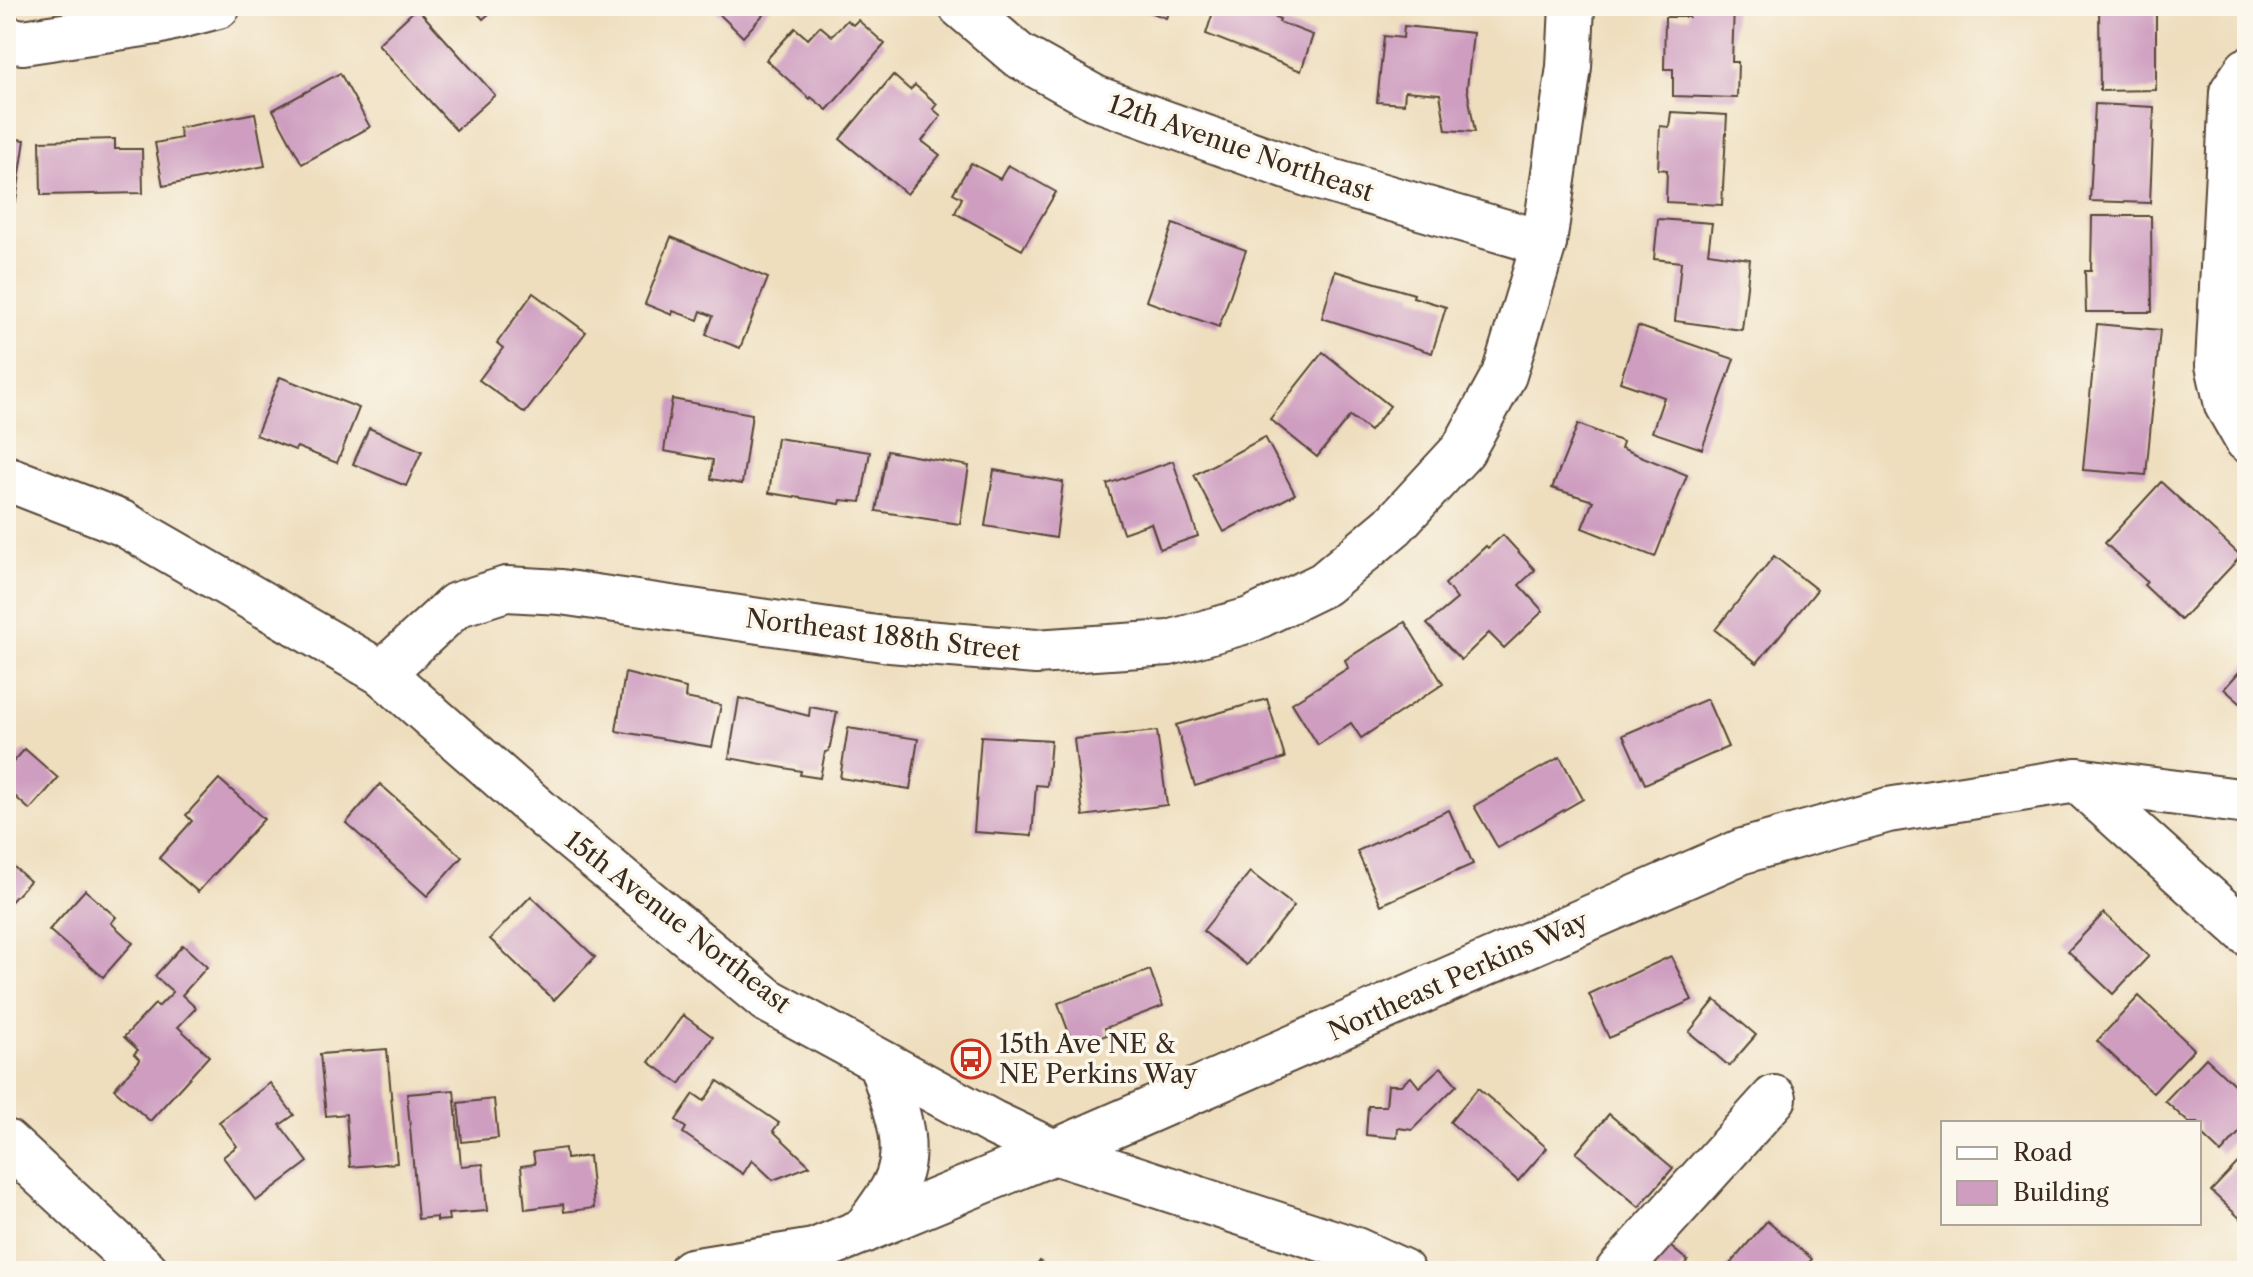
<svg xmlns="http://www.w3.org/2000/svg" width="2253" height="1277" viewBox="0 0 2253 1277" font-family="'Libre Caslon Text',serif">
<rect width="100%" height="100%" fill="#fbf7ec"/>
<filter id="ink" filterUnits="userSpaceOnUse"><feTurbulence type="fractalNoise" baseFrequency=".0125" numOctaves="2"/><feDisplacementMap in="SourceGraphic" scale="16" xChannelSelector="R" yChannelSelector="G"/><feConvolveMatrix kernelMatrix="1 2 1 2 8 2 1 2 1" color-interpolation-filters="sRGB"/></filter>
<filter id="wash" filterUnits="userSpaceOnUse"><feTurbulence type="fractalNoise" baseFrequency=".006" numOctaves="4" result="noise"/><feDisplacementMap in="SourceGraphic" scale="32" xChannelSelector="R" yChannelSelector="G"/><feGaussianBlur stdDeviation="1.8" result="paint"/><feColorMatrix in="noise" values="0 0 0 0 0 0 0 0 0 0 0 0 0 0 0 0 0 1.4 0 .05"/><feComposite in="paint" operator="in"/></filter>
<g filter="url(#wash)">
<rect width="100%" height="100%" fill="#eedebe"/>
<g id="blocks">
<!-- building -->
<g fill="#ce9dc0">
<polygon points="471,6 498,6 483,19"/>
<polygon points="711,6 771,6 743,37"/>
<polygon points="1132,6 1190,6 1187,14 1170,8 1166,18"/>
<polygon points="1215,6 1273,6 1270,15 1280,19 1279,22 1313,35 1301,71 1206,34"/>
<polygon points="1689,6 1734,6 1732,62 1738,62 1737,98 1673,96 1673,69 1664,69 1665,17 1689,17"/>
<polygon points="2099,6 2156,6 2156,90 2100,91"/>
<polygon points="417,8 495,95 456,130 378,44"/>
<polygon points="847,20 853,25 858,20 885,44 827,110 811,97 810,99 766,60 795,28 808,39 820,26 832,36"/>
<polygon points="1404,26 1473,33 1467,88 1475,132 1446,130 1440,94 1405,91 1404,104 1377,102 1384,36 1403,38"/>
<polygon points="340,73 370,127 302,164 273,110"/>
<polygon points="893,75 910,90 915,85 937,104 933,109 941,116 922,141 940,155 907,194 840,139"/>
<polygon points="2095,104 2154,107 2150,203 2090,201"/>
<polygon points="1671,112 1727,115 1722,205 1666,202 1667,170 1658,169 1660,126 1669,127"/>
<polygon points="255,113 265,166 163,186 155,143 181,138 179,128"/>
<polygon points="6,138 25,140 16,201 6,199"/>
<polygon points="115,139 115,149 142,149 143,193 41,195 40,141"/>
<polygon points="971,163 1000,179 1008,165 1056,192 1022,250 955,213 962,198 953,193"/>
<polygon points="2092,216 2151,216 2152,312 2086,312 2085,271 2091,271"/>
<polygon points="1658,219 1712,223 1708,253 1750,259 1742,330 1675,321 1681,262 1654,259"/>
<polygon points="1173,224 1246,250 1219,327 1146,301"/>
<polygon points="671,237 768,278 740,348 706,335 713,316 701,311 698,320 673,311 672,315 645,304"/>
<polygon points="1335,271 1414,294 1413,297 1446,307 1432,353 1322,318"/>
<polygon points="533,293 586,332 525,413 479,380 503,348 497,343"/>
<polygon points="2097,324 2160,330 2146,475 2083,470"/>
<polygon points="1638,326 1734,359 1702,449 1652,432 1664,397 1620,382"/>
<polygon points="1323,352 1390,406 1370,431 1350,416 1317,457 1270,419"/>
<polygon points="280,377 359,408 337,463 297,447 295,450 256,435"/>
<polygon points="672,399 752,414 742,484 711,479 713,460 664,451"/>
<polygon points="1578,424 1623,442 1621,448 1687,475 1655,557 1582,528 1593,501 1552,488"/>
<polygon points="369,428 422,451 406,486 353,464"/>
<polygon points="1265,437 1295,494 1224,532 1194,475"/>
<polygon points="777,438 870,452 861,502 841,500 840,504 769,493"/>
<polygon points="887,451 969,466 960,524 876,511"/>
<polygon points="1173,461 1198,536 1160,549 1151,523 1123,533 1107,484"/>
<polygon points="994,470 1063,482 1056,538 985,526"/>
<polygon points="2161,482 2241,556 2181,620 2144,585 2147,582 2105,543"/>
<polygon points="1503,535 1535,570 1519,585 1543,611 1504,648 1489,633 1461,660 1427,624 1457,599 1445,584 1486,546 1488,548"/>
<polygon points="1774,556 1817,590 1757,663 1715,630"/>
<polygon points="1405,622 1443,684 1361,738 1351,723 1318,745 1292,703 1348,668 1345,660"/>
<polygon points="2247,663 2247,709 2224,689"/>
<polygon points="625,673 686,688 685,698 721,705 712,747 616,731"/>
<polygon points="739,698 809,716 810,707 837,712 829,751 825,752 820,778 800,775 801,771 729,758"/>
<polygon points="1267,699 1285,758 1195,786 1176,725"/>
<polygon points="1707,699 1728,747 1645,784 1623,735"/>
<polygon points="848,728 918,739 910,789 840,778"/>
<polygon points="1157,731 1167,805 1083,816 1074,739"/>
<polygon points="981,736 1051,740 1047,786 1036,785 1032,836 974,832"/>
<polygon points="25,749 58,778 30,810 6,788 6,770"/>
<polygon points="1560,757 1583,799 1498,848 1474,806"/>
<polygon points="219,779 264,819 198,892 159,858 192,821 186,815"/>
<polygon points="380,784 462,857 427,896 346,823"/>
<polygon points="1449,810 1473,864 1381,905 1357,851"/>
<polygon points="6,860 30,881 6,907"/>
<polygon points="1250,872 1294,906 1247,965 1203,931"/>
<polygon points="85,890 116,917 111,923 133,943 103,977 49,930"/>
<polygon points="531,896 595,957 554,1000 490,939"/>
<polygon points="2104,913 2149,956 2113,994 2068,951"/>
<polygon points="183,945 207,967 182,995 196,1008 178,1027 209,1056 150,1121 114,1089 140,1060 134,1054 138,1050 124,1037 155,1004 158,1007 173,992 155,976"/>
<polygon points="1671,956 1692,1000 1609,1038 1589,994"/>
<polygon points="1150,970 1163,1006 1105,1028 1107,1035 1074,1047 1058,1003"/>
<polygon points="2139,996 2194,1049 2153,1093 2097,1041"/>
<polygon points="1715,1000 1756,1035 1729,1066 1689,1032"/>
<polygon points="683,1015 713,1037 680,1084 649,1062"/>
<polygon points="387,1049 397,1163 350,1167 346,1114 326,1116 320,1054"/>
<polygon points="2206,1058 2238,1088 2247,1078 2247,1124 2221,1153 2199,1132 2199,1123 2189,1123 2165,1101"/>
<polygon points="1441,1067 1457,1085 1412,1130 1398,1128 1397,1138 1366,1135 1368,1106 1386,1106 1388,1085 1401,1085 1411,1077 1419,1087"/>
<polygon points="718,1081 779,1123 773,1131 810,1166 773,1180 752,1160 743,1174 683,1133 686,1128 676,1120 694,1094 704,1101"/>
<polygon points="270,1083 294,1115 280,1125 308,1162 256,1201 223,1157 237,1146 219,1122"/>
<polygon points="1478,1088 1547,1148 1518,1181 1450,1122"/>
<polygon points="454,1090 461,1166 483,1164 487,1211 448,1214 449,1220 437,1221 437,1217 418,1219 407,1094"/>
<polygon points="494,1099 498,1138 462,1142 458,1103"/>
<polygon points="1609,1114 1673,1168 1639,1207 1576,1153"/>
<polygon points="565,1148 566,1159 589,1156 594,1208 564,1212 563,1204 525,1209 521,1166 535,1164 533,1152"/>
<polygon points="2247,1153 2247,1225 2211,1191"/>
<polygon points="1767,1221 1812,1259 1802,1271 1724,1271"/>
<polygon points="1655,1234 1688,1261 1680,1271 1625,1271"/>
<polygon points="1040,1261 1051,1271 1032,1271"/>
</g>
</g>
</g>
<g filter="url(#ink)">
<use href="#blocks" fill-opacity="0" stroke="#564536" stroke-width="2"/>
<g fill="none" stroke-linecap="round" stroke-linejoin="round">
<!-- minor casing -->
<g stroke="#564536" stroke-width="48">
<g id="minor">
<polyline points="961,6 1018,55 1095,98 1310,175 1544,243"/>
<polyline points="6,39 23,42 157,22 218,6"/>
<polyline points="2247,70 2232,92 2218,365 2227,405 2247,440"/>
<polyline points="382,673 456,605 506,589 561,592 890,640 1036,652 1169,643 1250,620 1324,584 1393,526 1463,450 1504,375 1544,243 1569,67 1572,6"/>
<polyline points="2077,780 2247,933"/>
<polyline points="6,1142 146,1271"/>
<polyline points="1618,1271 1774,1098"/>
</g>
</g>
<!-- major casing -->
<g stroke="#564536" stroke-width="48">
<g id="major">
<polyline points="6,478 122,523 382,673 546,817 767,1000 993,1123 1054,1152 1356,1250 1402,1271"/>
<path d="M864 1231C873 1217 884 1204 892 1190 916 1149 894 1104 881 1064"/>
<polyline points="691,1271 814,1251 1054,1152 1743,851 1888,810 2077,780 2247,802"/>
</g>
</g>
<!-- minor -->
<use href="#minor" stroke="#fff" stroke-width="44"/>
<!-- major -->
<use href="#major" stroke="#fff" stroke-width="44"/>
</g>
</g>
<!-- icons -->
<defs>
<g id="bus-ring" transform="scale(2)"><circle r="9.5" fill="#fbf7ec" stroke="#c8321e" stroke-width="1.5"/><path d="M-5-6H5V4H4V6H2V4H-2V6H-4V4H-5ZM-3.5-4V0h7V-4ZM-3.5 1.2v1.5H-2V1.2ZM2 1.2v1.5H3.5V1.2Z" fill="#c8321e"/></g>
</defs>
<g fill-rule="evenodd">
<use href="#bus-ring" x="971" y="1059"/>
</g>
<g text-anchor="middle" stroke-width="7" stroke-linejoin="round" paint-order="stroke">
<!-- street labels -->
<g font-size="26" fill="#3b2a1e" stroke="#fbf7ec">
<text transform="translate(1241 148) rotate(19)" y="9">12th Avenue Northeast</text>
<text transform="translate(883 635) rotate(7)" y="9">Northeast 188th Street</text>
<text transform="translate(678 922) rotate(38)" y="9">15th Avenue Northeast</text>
<text transform="translate(1458 976) rotate(-24)" y="9">Northeast Perkins Way</text>
</g>
<!-- poi labels -->
<g font-size="26" fill="#3b2a1e" stroke="#fbf7ec" text-anchor="start">
<text x="999" y="1053">15th Ave NE &amp;<tspan x="999" dy="30">NE Perkins Way</tspan></text>
</g>
</g>
<!-- margin -->
<rect width="2253" height="1277" fill="none" stroke="#fbf7ec" stroke-width="32"/>
<!-- legend -->
<rect x="1941" y="1121" width="260" height="104" fill="#fbf7ec" stroke="#aea59a" stroke-width="2"/>
<rect x="1957" y="1147" width="40" height="12" fill="#ffffff" stroke="#aea59a" stroke-width="2"/>
<text x="2013" y="1161" font-size="24" fill="#3b2a1e">Road</text>
<rect x="1957" y="1181" width="40" height="24" fill="#ce9dc0" stroke="#aea59a" stroke-width="2"/>
<text x="2013" y="1201" font-size="24" fill="#3b2a1e">Building</text>
</svg>
